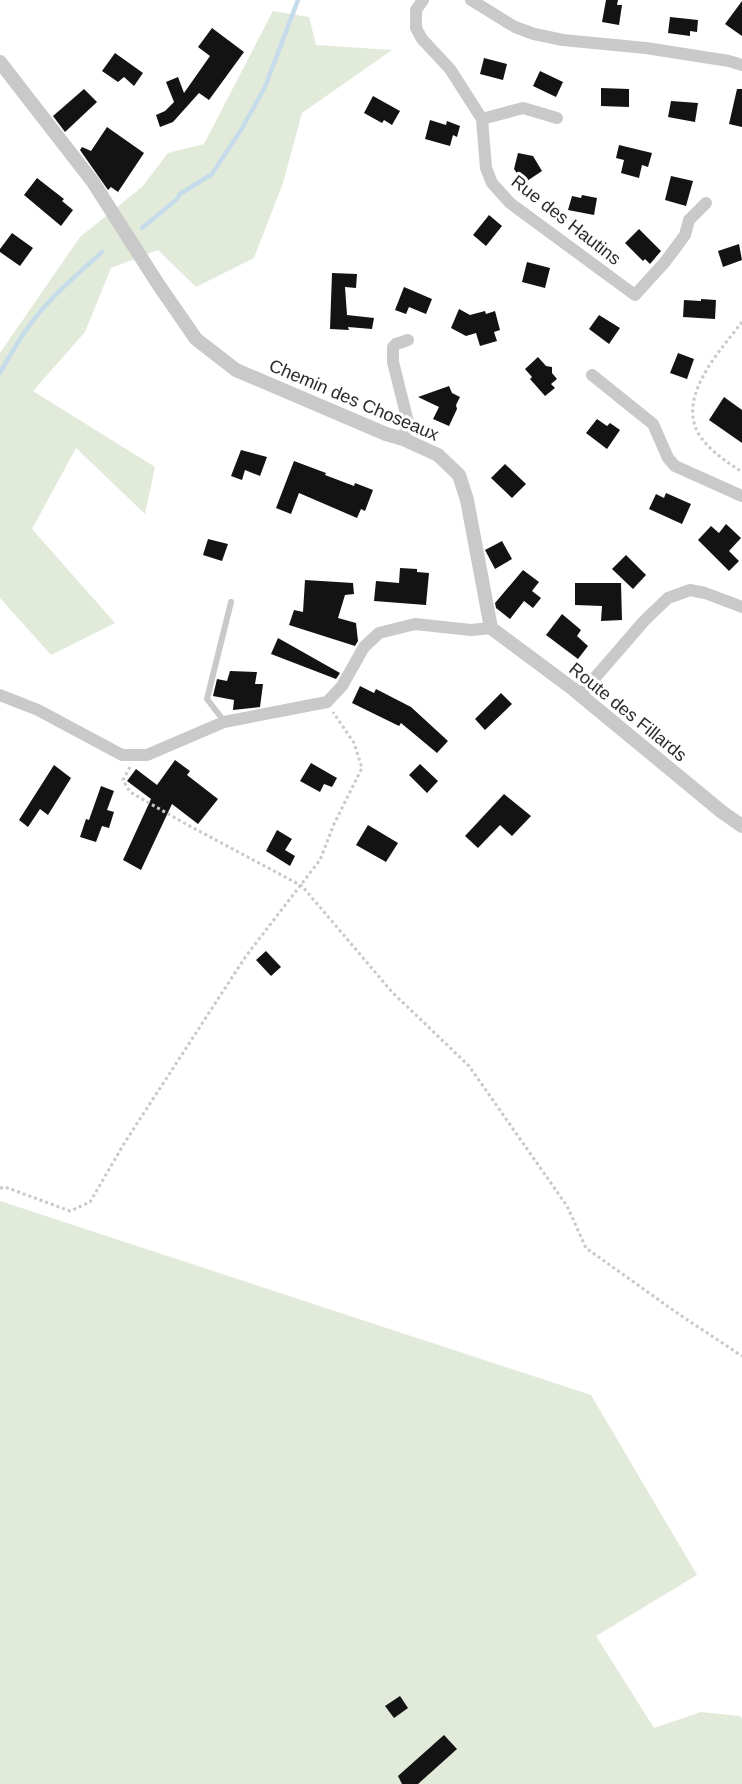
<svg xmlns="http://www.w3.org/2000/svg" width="742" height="1784" viewBox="0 0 742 1784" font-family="Helvetica,sans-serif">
<rect width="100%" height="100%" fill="#fff"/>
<!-- green -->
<g fill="#e2eada">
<polygon points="273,11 309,17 316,45 392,50 302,113 283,183 254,258 196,287 158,250 111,268 85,332 33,391 155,467 145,514 76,448 32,529 115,623 51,655 0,598 0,353 80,237 142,187 168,153 204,144"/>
<polygon points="0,1201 591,1395 697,1575 596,1636 654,1728 701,1712 740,1716 742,1719 742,1784 0,1784"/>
</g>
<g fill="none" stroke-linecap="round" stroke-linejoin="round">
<!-- stream -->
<g stroke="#c6dcea" stroke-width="4.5">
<polyline points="142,228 176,200 180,194 212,174 241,130 265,87 298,0"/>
<path d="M0 373C11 354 21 335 35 318 55 293 79 273 102 252"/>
</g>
</g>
<!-- building -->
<g fill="#131313">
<polygon points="606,0 618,0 617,5 622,5 619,25 602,22"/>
<polygon points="742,1 742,36 725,24"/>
<polygon points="670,17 698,20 697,32 690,31 690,36 668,33"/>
<polygon points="212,28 244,52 209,100 199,93 173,122 160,127 156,115 165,111 174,102 166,82 178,77 184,93 210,56 198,47"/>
<polygon points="115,53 143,73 134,86 124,77 118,82 102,71"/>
<polygon points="484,58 507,64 503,80 480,74"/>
<polygon points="540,71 563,82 556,97 533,86"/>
<polygon points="601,88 629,89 629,107 601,106"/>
<polygon points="84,89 97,102 65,132 53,116"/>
<polygon points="737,89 742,89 742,127 729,124"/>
<polygon points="373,96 400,111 392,125 384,120 382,123 364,113"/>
<polygon points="671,101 698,103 695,122 668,117"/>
<polygon points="430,120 446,125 447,121 460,126 457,137 453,135 450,146 425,139"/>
<polygon points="107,127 144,153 118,192 111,187 108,190 80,150 82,147 91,151"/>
<polygon points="619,145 652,153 648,167 642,165 639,178 621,173 624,160 616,158"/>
<polygon points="518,153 533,156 542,171 524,183 514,169"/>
<polygon points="671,176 693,181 686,206 665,200"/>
<polygon points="37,178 64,199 62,201 73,210 61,226 24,195"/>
<polygon points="582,195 597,198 594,215 568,210 572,196 581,198"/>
<polygon points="489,215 502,226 486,246 473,235"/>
<polygon points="639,229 661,251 650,264 645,259 643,261 625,243"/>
<polygon points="12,233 33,248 20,266 0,252 0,249"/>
<polygon points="739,244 742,260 723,267 718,251"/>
<polygon points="527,262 550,268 545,288 522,282"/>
<polygon points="332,273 357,274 356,288 345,287 347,315 374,318 372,329 348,327 349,330 330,329"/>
<polygon points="404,287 432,299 426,314 409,307 406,314 395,310"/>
<polygon points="701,299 716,300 715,319 683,317 684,300 701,301"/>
<polygon points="459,309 470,315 485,311 486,314 495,311 500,330 494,332 497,341 480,346 476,333 466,336 451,328"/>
<polygon points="599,315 620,328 609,344 589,329"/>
<polygon points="678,353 694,359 687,379 670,373"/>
<polygon points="538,357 546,366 552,367 552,373 557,379 551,384 555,388 545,396 530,379 532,377 525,369"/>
<polygon points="449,386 452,393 460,397 456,405 457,409 449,426 433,419 439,407 418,397"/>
<polygon points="724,397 742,410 742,443 709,420"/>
<polygon points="597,419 607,426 610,423 620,430 607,449 586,433"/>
<polygon points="241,450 267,457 260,476 245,470 242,480 231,476"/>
<polygon points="294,461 326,473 325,475 354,486 355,483 373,490 365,511 361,509 357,518 299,493 291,514 276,508"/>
<polygon points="505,464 526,484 512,498 491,478"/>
<polygon points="666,493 691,504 682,524 649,509 656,494 664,498"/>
<polygon points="726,524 741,538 729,551 739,561 729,571 698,540 711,526 719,533"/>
<polygon points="208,539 228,544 222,561 203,555"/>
<polygon points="502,541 512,559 495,569 485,550"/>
<polygon points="626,555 646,575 633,589 612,569"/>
<polygon points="400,568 417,569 417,572 429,573 426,605 374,601 376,581 399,583"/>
<polygon points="523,570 539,582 532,591 541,598 533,608 524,601 510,619 496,608 495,603"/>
<polygon points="305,580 353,583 354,594 345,595 338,618 356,623 358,641 355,646 289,625 294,610 303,612"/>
<polygon points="575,583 621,583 622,620 601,621 602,606 575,605"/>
<polygon points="562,614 581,630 577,636 588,646 578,659 546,635"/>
<polygon points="278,638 340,673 336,679 271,654"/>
<polygon points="230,671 257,672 255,684 263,684 260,707 233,710 234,700 213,696 217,679 227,681"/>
<polygon points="360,686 374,693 376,689 411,707 448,741 437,753 401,723 399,726 352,703"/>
<polygon points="501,693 512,704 485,730 475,719"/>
<polygon points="175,760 190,771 187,775 218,799 198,824 172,804 141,870 123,860 151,799 127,781 136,769 157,785"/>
<polygon points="311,763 337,778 332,787 324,784 320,792 300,781"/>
<polygon points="420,764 438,781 427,793 409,775"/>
<polygon points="54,765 71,778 48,815 40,809 28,827 19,820"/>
<polygon points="101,786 114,791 107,810 114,812 109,828 102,826 96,842 80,837 86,819 89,820"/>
<polygon points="504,794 531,816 512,836 500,825 478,848 465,836"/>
<polygon points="368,825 398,843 386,862 356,845"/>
<polygon points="277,830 292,839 285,850 295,856 290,866 266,851"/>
<polygon points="266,951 281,967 271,976 256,960"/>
<polygon points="400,1696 408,1708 394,1718 385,1706"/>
<polygon points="444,1735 457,1749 418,1784 402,1784 398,1776"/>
</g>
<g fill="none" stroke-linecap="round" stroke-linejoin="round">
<!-- path -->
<g stroke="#c9c9c9" stroke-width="3" stroke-dasharray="3 3" stroke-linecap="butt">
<path d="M742 322C720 351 675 398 700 436 711 452 727 462 742 472"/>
<polyline points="130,767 123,780 130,792 184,823 302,886 392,992 469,1066 567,1206 586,1248 680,1315 742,1356"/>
<polyline points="0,1188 5,1187 70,1211 90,1202 125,1142 246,956 320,860 334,824 362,768 354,743 333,712"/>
</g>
<!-- service -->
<polyline stroke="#c9c9c9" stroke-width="6" points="224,721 207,699 231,602"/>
<!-- minor -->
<g stroke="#c9c9c9" stroke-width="12">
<polyline points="423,0 416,10 416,28 422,39 450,69 482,119 486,168 492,183 510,203 620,284 635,295 665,262 685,235 689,220 706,203"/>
<polyline points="471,0 515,27 534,34 563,40 646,48 729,61 742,65"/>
<polyline points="482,119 523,108 557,118"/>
<polyline points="592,375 653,424 668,458 675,466 742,496"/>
<polyline points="403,439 408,422 393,362 393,347 396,344 408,340"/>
<polyline points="0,695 38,710 122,755 147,755 224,722 327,702 342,686 364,647 379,633 415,624 471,630 491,628"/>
<polyline points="580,695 644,621 668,598 690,590 705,593 742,607"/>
</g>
<!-- tertiary -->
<polyline stroke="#c9c9c9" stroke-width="14" points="0,62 93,182 158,284 196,339 236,370 386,434 403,439 438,455 459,475 467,500 491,628 573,689 722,812 742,826"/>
</g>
<g text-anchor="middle" stroke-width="6" stroke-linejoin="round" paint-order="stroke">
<!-- street labels -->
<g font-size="18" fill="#2c2c2c" stroke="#fff">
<text transform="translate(566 220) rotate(38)" y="6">Rue des Hautins</text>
<text transform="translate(354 400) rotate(23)" y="6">Chemin des Choseaux</text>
<text transform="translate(628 712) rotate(39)" y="6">Route des Fillards</text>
</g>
</g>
</svg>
